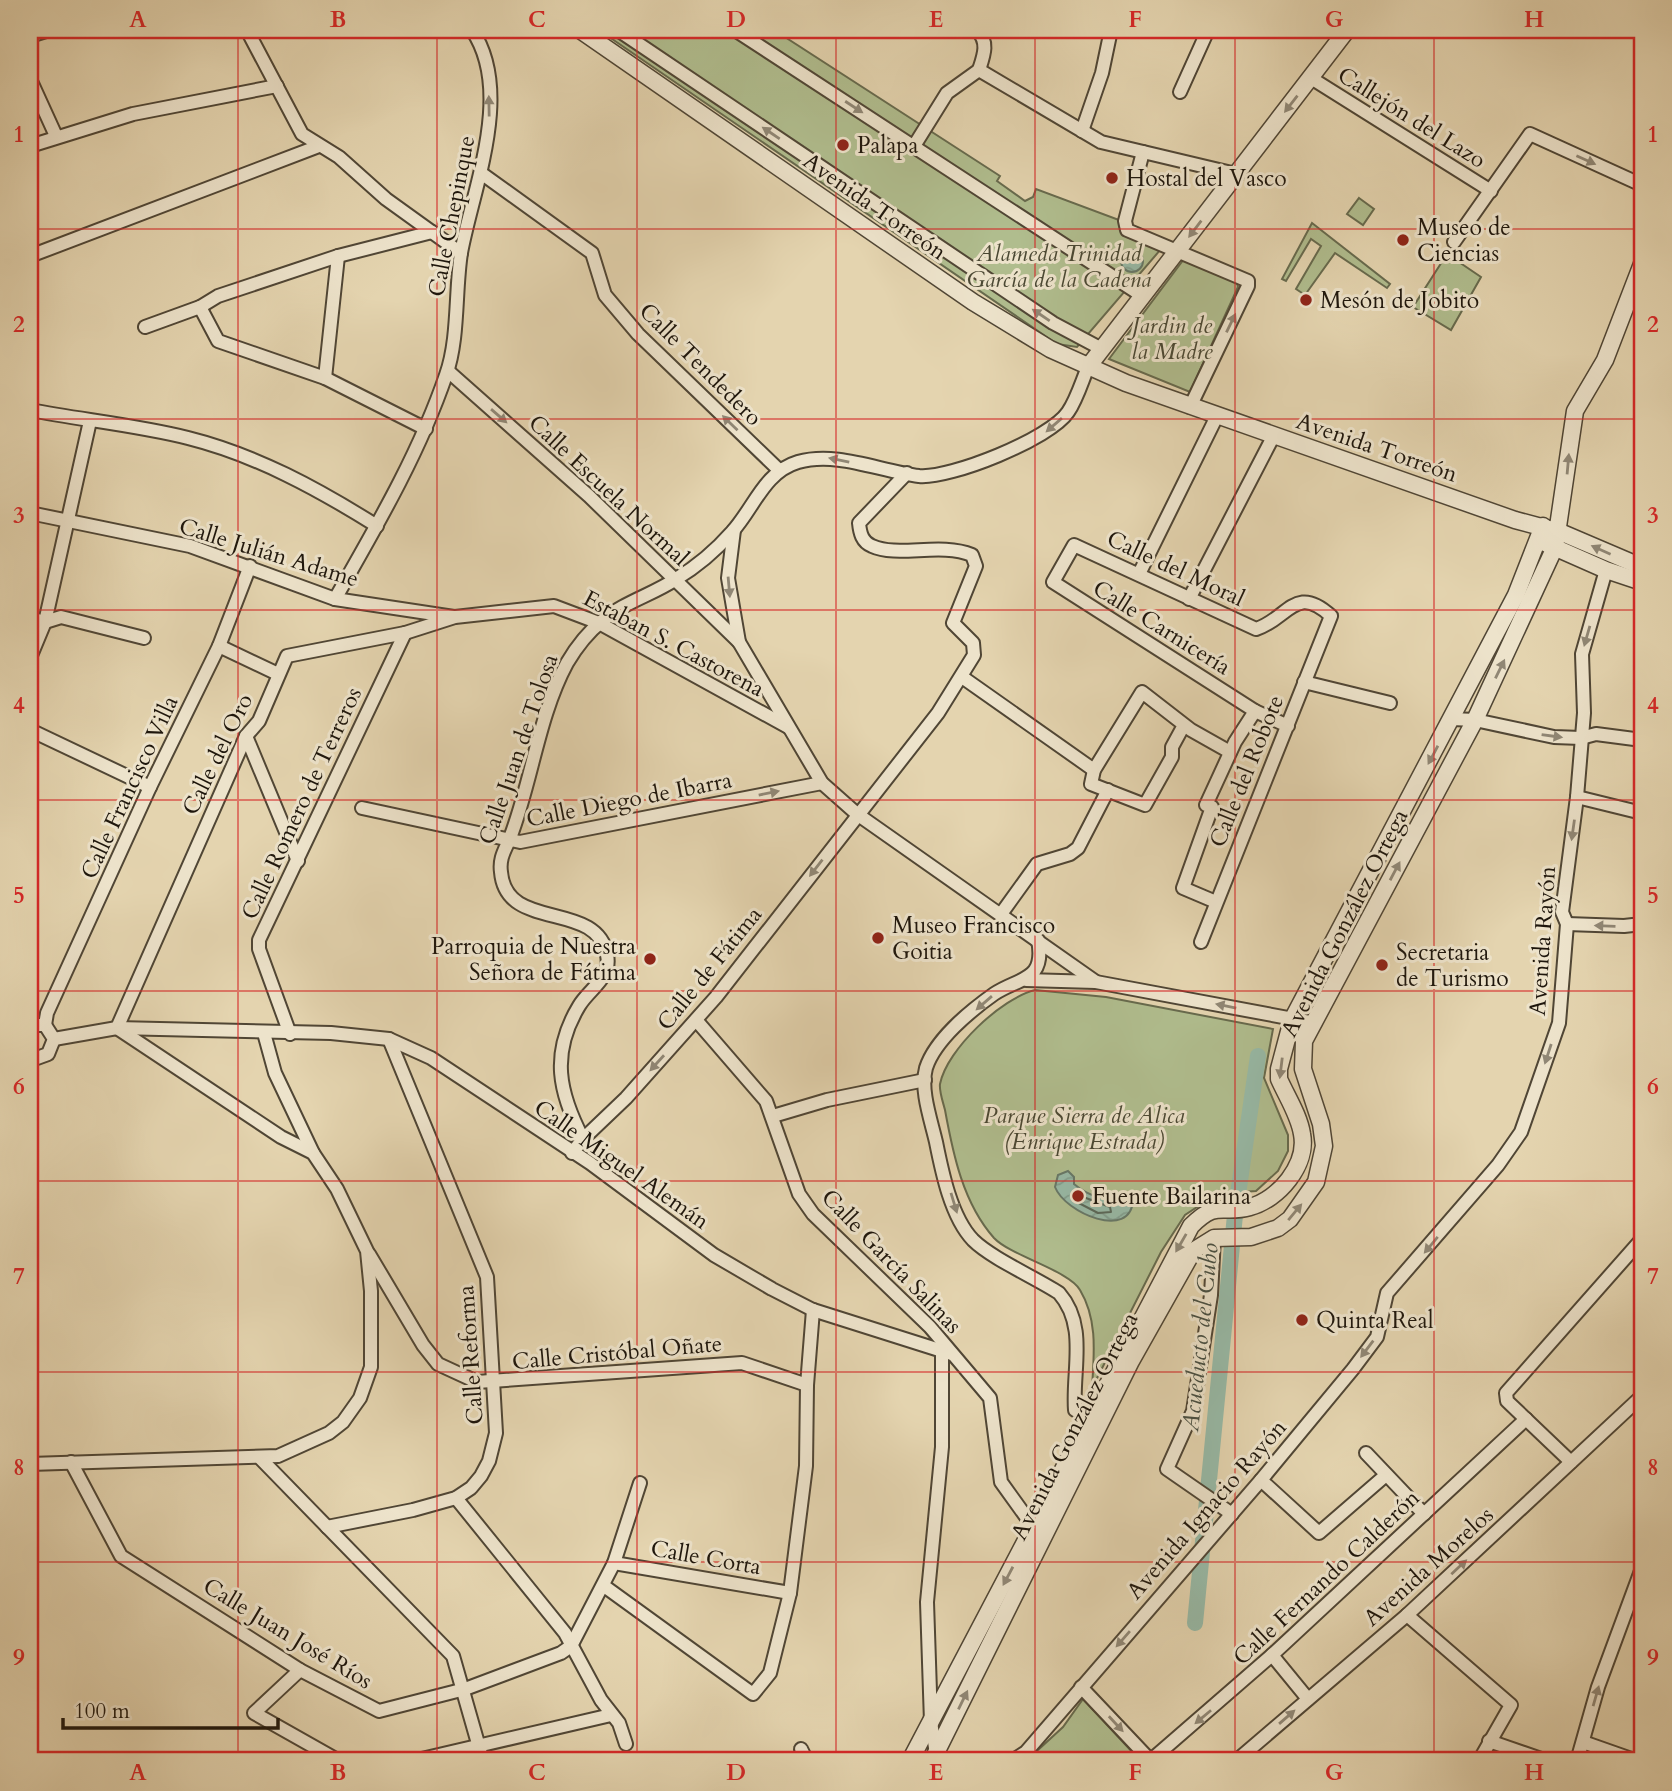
<svg xmlns="http://www.w3.org/2000/svg" width="1672" height="1791" viewBox="0 0 1672 1791" font-family="Cardo,serif">
<defs>
<pattern id="water-waves" width="16" height="10" patternUnits="userSpaceOnUse" patternTransform="scale(1.75)"><rect width="16" height="10" fill="#97b9a6"/><path d="M0 5q4-4 8 0t8 0" fill="none" stroke="#829e8e"/></pattern>
</defs>
<rect width="100%" height="100%" fill="#e4d4af"/>
<filter id="stains"><feTurbulence type="fractalNoise" baseFrequency=".00286" numOctaves="4"/><feColorMatrix values="0 0 0 0 .2 0 0 0 0 .09 0 0 0 0 .02 0 0 0 .5 -.17"/></filter>
<radialGradient id="worn" r=".72"><stop offset=".6" stop-color="#630" stop-opacity="0"/><stop offset="1" stop-color="#630" stop-opacity=".3"/></radialGradient>
<!-- green -->
<g fill="#b0bd8e" stroke="#676a4d" stroke-width="2">
<polygon points="599,30 774,30 1000,176 997,181 1025,201 1033,197 1036,189 1119,220 1122,234 1161,249 1077,347 1057,344"/>
<polygon points="1359,198 1374,209 1363,225 1347,214"/>
<polygon points="1312,223 1390,284 1387,288 1335,253 1305,295 1296,289 1321,246 1311,239 1286,281 1282,279"/>
<polygon points="1447,254 1481,277 1451,330 1413,307"/>
<polygon points="1184,259 1237,281 1238,287 1190,392 1109,359"/>
<path d="M1035 990 1106 997 1273 1029 1264 1078 1288 1135V1151L1278 1171 1256 1191 1228 1193 1211 1198 1185 1215 1161 1252 1092 1388C1094 1354 1098 1320 1080 1290 1070 1271 1011 1256 994 1238 963 1203 953 1154 945 1110 943 1102 939 1091 940 1084 947 1049 1002 998 1035 990Z"/>
<polygon points="1083,1699 1136,1756 1130,1761 1026,1761 1063,1727"/>
</g>
<!-- water -->
<g fill="url(#water-waves)" stroke="#677868" stroke-width="2">
<circle cx="1132" cy="261" r="11"/>
<path d="M1068 1171 1074 1177V1184C1088 1196 1110 1204 1128 1197L1133 1200C1131 1241 1065 1213 1055 1187L1058 1175Z"/>
</g>
<g fill="none" stroke-linecap="round" stroke-linejoin="round">
<!-- shore -->
<polygon stroke="#5a6859" stroke-width="2" points="1078,1195 1110,1207 1111,1212 1098,1213 1073,1200 1074,1196"/>
<!-- canal -->
<polyline stroke="#97b9a6" stroke-width="16" points="1195,1623 1235,1215 1258,1056"/>
<!-- minor casing -->
<g stroke="#504635" stroke-width="16">
<g id="minor">
<polyline points="247,30 302,134 339,157 386,199 461,253"/>
<polyline points="618,30 1053,323 1100,348"/>
<polyline points="735,30 1141,295"/>
<path d="M977 30C989 42 984 55 979 70"/>
<polyline points="30,36 49,30"/>
<polyline points="979,70 1101,142 1236,174"/>
<polyline points="1311,78 1491,191"/>
<polyline points="30,79 56,136"/>
<polyline points="1180,92 1208,30"/>
<polyline points="1082,131 1102,73 1111,30"/>
<polyline points="30,146 133,114 277,86"/>
<polyline points="914,146 947,93 979,70"/>
<polyline points="1143,152 1125,221 1127,230 1248,281 1248,286 1190,407"/>
<polyline points="481,173 592,253 605,295 638,334 779,470"/>
<polyline points="1454,242 1530,134 1642,185"/>
<polyline points="30,256 319,146"/>
<polyline points="200,307 218,341 325,378 426,429"/>
<polyline points="145,327 200,307 218,296 338,256 432,232"/>
<polyline points="448,371 589,496 739,642"/>
<polyline points="325,378 338,256"/>
<path d="M30 410C82 420 136 425 188 438 256 455 318 489 377 526"/>
<polyline points="30,513 190,546 335,599 454,617"/>
<polyline points="734,530 728,578 739,642 822,783 857,814 1096,982"/>
<polyline points="1139,574 1217,416"/>
<path d="M335 599C376 527 419 454 446 375 459 339 455 291 461 253 473 188 514 92 472 30"/>
<polyline points="1189,599 1274,435"/>
<polyline points="30,618 45,622 61,617 144,638"/>
<polyline points="219,646 278,674"/>
<polyline points="30,658 45,622 90,421"/>
<polyline points="962,677 1094,770"/>
<polyline points="1304,682 1390,703"/>
<polyline points="1452,719 1475,720 1554,737 1581,738 1596,734 1642,740"/>
<polyline points="1184,725 1172,747 1172,757 1145,805 1091,784 1094,770 1142,692 1191,730 1230,752"/>
<polyline points="30,730 150,787"/>
<polyline points="246,736 298,861"/>
<polyline points="1577,797 1642,813"/>
<polyline points="362,808 520,842 822,783"/>
<polyline points="1216,902 1183,888 1212,807 1206,805 1235,742 1255,711"/>
<polyline points="1001,914 1037,864 1070,854 1078,848 1108,790"/>
<polyline points="1567,924 1624,926 1642,924"/>
<path d="M1038 940C1046 982 1019 977 994 994 970 1011 935 1040 926 1068 920 1090 931 1120 936 1142 942 1172 951 1217 973 1240 991 1258 1036 1278 1059 1293 1088 1326 1072 1370 1075 1410L1096 1420"/>
<path d="M1201 942 1331 616C1295 583 1288 619 1256 629L1074 545 1053 582 1255 711 1288 726"/>
<polyline points="1026,980 1096,982 1315,1023"/>
<polyline points="696,1020 766,1101 799,1194 813,1214 930,1327 990,1398 1001,1482 1037,1532"/>
<polyline points="30,1025 45,1025 54,1039 48,1054 37,1058 30,1056"/>
<polyline points="45,1025 47,1013 150,787 219,646 250,566"/>
<polyline points="264,1033 275,1073 313,1153"/>
<polyline points="290,1034 259,949 259,940 405,633"/>
<polyline points="54,1039 117,1028 331,1033 389,1039 431,1058 590,1163 714,1255 772,1289 813,1310 952,1354"/>
<polyline points="773,1116 827,1100 925,1080"/>
<path d="M583 1139 626 1098 716 997 938 713 974 655 973 643 953 623 976 566 972 555C940 542 898 558 872 546 862 542 860 533 859 523L907 473"/>
<path d="M572 1153 583 1139C559 1093 550 1054 579 1006 589 989 612 978 607 955 597 899 506 933 501 872 499 858 505 850 510 838 532 781 538 717 567 663 577 646 587 633 602 621 624 602 652 595 676 579 696 567 717 549 732 532 754 508 764 472 798 462 837 451 879 471 919 476 950 479 1050 439 1068 412 1077 399 1082 381 1088 367"/>
<polyline points="1214,1238 1211,1295 1193,1411 1167,1469 1232,1514"/>
<polyline points="369,1254 423,1345 438,1364 477,1382 742,1363 807,1385"/>
<polyline points="1366,1453 1424,1514"/>
<polyline points="259,1457 453,1656 483,1761"/>
<polyline points="71,1462 121,1556 300,1670 379,1711 465,1689 561,1653 571,1646 614,1563 640,1483"/>
<polyline points="1571,1462 1507,1401 1506,1393 1642,1239"/>
<polyline points="30,1464 278,1456 329,1433 343,1422 360,1398 371,1367 371,1291 367,1251 337,1189 313,1153 281,1137 117,1028 246,736 259,721 287,656 405,633 455,617 554,606 599,623 788,727"/>
<polyline points="1261,1480 1319,1533 1386,1475"/>
<polyline points="456,1498 565,1633 601,1700 619,1723 626,1744"/>
<polyline points="327,1527 413,1510 456,1498 471,1488 481,1476 489,1461 496,1433 487,1277 389,1039"/>
<polyline points="614,1563 790,1593"/>
<polyline points="604,1586 753,1694 770,1673 790,1593 806,1466 807,1385 813,1310"/>
<polyline points="1407,1615 1511,1705 1479,1761"/>
<polyline points="1272,1655 1308,1699"/>
<polyline points="300,1670 254,1713 339,1761"/>
<polyline points="1081,1687 1151,1761"/>
<polyline points="1489,1741 1547,1761"/>
<polyline points="1583,1742 1637,1761"/>
<polyline points="801,1749 807,1761"/>
<polyline points="936,1754 931,1722 927,1602 942,1447 942,1350"/>
<polyline points="413,1761 611,1715"/>
<polyline points="1012,1761 1026,1752 1261,1480 1353,1369 1377,1337 1387,1293 1498,1165 1521,1132 1559,1023 1567,924 1562,912 1577,797 1584,713 1582,654 1606,570"/>
<polyline points="1150,1761 1272,1655 1526,1419"/>
<polyline points="1236,1761 1407,1615 1642,1396"/>
<polyline points="1577,1761 1598,1687 1642,1568"/>
</g>
</g>
<!-- tertiary casing -->
<g stroke="#504635" stroke-width="19">
<g id="tertiary">
<polyline points="580,30 973,302 1050,349 1126,383 1515,520 1560,532 1642,567"/>
<polyline points="1088,367 1347,30"/>
<polyline points="1547,544 1606,570 1642,582"/>
<path d="M910 1761 1191 1226C1218 1199 1221 1215 1250 1207 1278 1200 1308 1165 1302 1134 1299 1115 1287 1097 1279 1079V1069L1292 1020 1516 595 1543 526"/>
<polyline points="932,1761 1131,1361 1193,1251 1214,1238 1251,1237 1278,1228 1290,1219 1316,1182 1324,1146 1321,1124 1303,1069 1304,1041 1475,720 1555,547 1575,411 1605,360 1642,264"/>
</g>
</g>
<!-- minor -->
<use href="#minor" stroke="#ede3cb" stroke-width="12"/>
<!-- tertiary -->
<use href="#tertiary" stroke="#ede3cb" stroke-width="16"/>
</g>
<!-- one-way arrows -->
<defs><path id="oneway-solid" d="M-6-.8H1V-3.2L6.5 0L1 3.2V.8H-6Z" transform="scale(1.75)"/></defs>
<g fill="#908775">
<use href="#oneway-solid" transform="translate(1291 104) rotate(128)"/>
<use href="#oneway-solid" transform="translate(489 106) rotate(-91)"/>
<use href="#oneway-solid" transform="translate(854 107) rotate(33)"/>
<use href="#oneway-solid" transform="translate(771 133) rotate(-146)"/>
<use href="#oneway-solid" transform="translate(1586 160) rotate(24)"/>
<use href="#oneway-solid" transform="translate(1195 229) rotate(127)"/>
<use href="#oneway-solid" transform="translate(1041 315) rotate(-146)"/>
<use href="#oneway-solid" transform="translate(1231 323) rotate(-64)"/>
<use href="#oneway-solid" transform="translate(499 416) rotate(41)"/>
<use href="#oneway-solid" transform="translate(730 423) rotate(-136)"/>
<use href="#oneway-solid" transform="translate(1054 425) rotate(139)"/>
<use href="#oneway-solid" transform="translate(839 460) rotate(-168)"/>
<use href="#oneway-solid" transform="translate(1568 464) rotate(-85)"/>
<use href="#oneway-solid" transform="translate(1601 550) rotate(-156)"/>
<use href="#oneway-solid" transform="translate(729 587) rotate(85)"/>
<use href="#oneway-solid" transform="translate(1587 636) rotate(106)"/>
<use href="#oneway-solid" transform="translate(1500 669) rotate(-64)"/>
<use href="#oneway-solid" transform="translate(1552 736) rotate(8)"/>
<use href="#oneway-solid" transform="translate(1433 755) rotate(118)"/>
<use href="#oneway-solid" transform="translate(769 793) rotate(-11)"/>
<use href="#oneway-solid" transform="translate(1573 830) rotate(98)"/>
<use href="#oneway-solid" transform="translate(816 868) rotate(128)"/>
<use href="#oneway-solid" transform="translate(1395 871) rotate(-62)"/>
<use href="#oneway-solid" transform="translate(1605 926) rotate(-178)"/>
<use href="#oneway-solid" transform="translate(984 1003) rotate(139)"/>
<use href="#oneway-solid" transform="translate(1226 1006) rotate(-168)"/>
<use href="#oneway-solid" transform="translate(1548 1054) rotate(108)"/>
<use href="#oneway-solid" transform="translate(657 1063) rotate(132)"/>
<use href="#oneway-solid" transform="translate(1281 1068) rotate(97)"/>
<use href="#oneway-solid" transform="translate(954 1203) rotate(73)"/>
<use href="#oneway-solid" transform="translate(1295 1212) rotate(-50)"/>
<use href="#oneway-solid" transform="translate(1181 1243) rotate(120)"/>
<use href="#oneway-solid" transform="translate(1431 1245) rotate(130)"/>
<use href="#oneway-solid" transform="translate(1367 1349) rotate(127)"/>
<use href="#oneway-solid" transform="translate(1459 1567) rotate(-43)"/>
<use href="#oneway-solid" transform="translate(1008 1576) rotate(118)"/>
<use href="#oneway-solid" transform="translate(1123 1639) rotate(131)"/>
<use href="#oneway-solid" transform="translate(1596 1696) rotate(-74)"/>
<use href="#oneway-solid" transform="translate(963 1700) rotate(-64)"/>
<use href="#oneway-solid" transform="translate(1203 1717) rotate(140)"/>
<use href="#oneway-solid" transform="translate(1287 1717) rotate(-41)"/>
<use href="#oneway-solid" transform="translate(1116 1724) rotate(47)"/>
</g>
<!-- grid -->
<path fill="none" stroke="#d62828" stroke-width="2" stroke-opacity="0.55" d="M238 30V1761M437 30V1761M637 30V1761M836 30V1761M1035 30V1761M1235 30V1761M1434 30V1761M30 229H1642M30 419H1642M30 610H1642M30 800H1642M30 991H1642M30 1181H1642M30 1372H1642M30 1562H1642"/>
<!-- markers -->
<g fill="#8f2418" stroke="#ede3cb" stroke-width="2.5">
<circle cx="843" cy="145" r="7"/>
<circle cx="1112" cy="178" r="7"/>
<circle cx="1403" cy="240" r="7"/>
<circle cx="1306" cy="300" r="7"/>
<circle cx="878" cy="938" r="7"/>
<circle cx="650" cy="959" r="7"/>
<circle cx="1382" cy="965" r="7"/>
<circle cx="1078" cy="1196" r="7"/>
<circle cx="1302" cy="1320" r="7"/>
</g>
<g text-anchor="middle" stroke-width="6" stroke-linejoin="round" paint-order="stroke">
<!-- street labels -->
<g font-size="23" fill="#1e160c" stroke="#ede3cb">
<text transform="translate(1412 117) rotate(32)" y="8">Callejón del Lazo</text>
<text transform="translate(875 206) rotate(35)" y="8">Avenida Torreón</text>
<text transform="translate(451 216) rotate(-79)" y="8">Calle Chepinque</text>
<text transform="translate(701 364) rotate(45)" y="8">Calle Tendedero</text>
<text transform="translate(1377 447) rotate(19)" y="8">Avenida Torreón</text>
<text transform="translate(609 490) rotate(43)" y="8">Calle Escuela Normal</text>
<text transform="translate(269 552) rotate(17)" y="8">Calle Julián Adame</text>
<text transform="translate(1176 568) rotate(25)" y="8">Calle del Moral</text>
<text transform="translate(1162 627) rotate(32)" y="8">Calle Carnicería</text>
<text transform="translate(674 643) rotate(28)" y="8">Estaban S. Castorena</text>
<text transform="translate(518 749) rotate(-71)" y="8">Calle Juan de Tolosa</text>
<text transform="translate(217 754) rotate(-64)" y="8">Calle del Oro</text>
<text transform="translate(1246 771) rotate(-68)" y="8">Calle del Robote</text>
<text transform="translate(129 787) rotate(-65)" y="8">Calle Francisco Villa</text>
<text transform="translate(629 799) rotate(-11)" y="8">Calle Diego de Ibarra</text>
<text transform="translate(301 803) rotate(-65)" y="8">Calle Romero de Terreros</text>
<text transform="translate(1344 923) rotate(-63)" y="8">Avenida González Ortega</text>
<text transform="translate(1542 941) rotate(-86)" y="8">Avenida Rayón</text>
<text transform="translate(709 968) rotate(-51)" y="8">Calle de Fátima</text>
<text transform="translate(622 1164) rotate(35)" y="8">Calle Miguel Alemán</text>
<text transform="translate(892 1261) rotate(46)" y="8">Calle García Salinas</text>
<text transform="translate(617 1352) rotate(-5)" y="8">Calle Cristóbal Oñate</text>
<text transform="translate(470 1355) rotate(-94)" y="8">Calle Reforma</text>
<text transform="translate(1074 1426) rotate(-63)" y="8">Avenida González Ortega</text>
<text transform="translate(1206 1509) rotate(-49)" y="8">Avenida Ignacio Rayón</text>
<text transform="translate(706 1557) rotate(10)" y="8">Calle Corta</text>
<text transform="translate(1428 1566) rotate(-42)" y="8">Avenida Morelos</text>
<text transform="translate(1326 1577) rotate(-43)" y="8">Calle Fernando Calderón</text>
<text transform="translate(288 1633) rotate(31)" y="8">Calle Juan José Ríos</text>
</g>
<!-- poi labels -->
<g font-size="23" fill="#1e160c" stroke="#ede3cb" text-anchor="start">
<text x="857" y="153">Palapa</text>
<text x="1126" y="186">Hostal del Vasco</text>
<text x="1417" y="235">Museo de<tspan x="1417" dy="26">Ciencias</tspan></text>
<text x="1320" y="308">Mesón de Jobito</text>
<text x="892" y="933">Museo Francisco<tspan x="892" dy="26">Goitia</tspan></text>
<text x="636" y="954" text-anchor="end">Parroquia de Nuestra<tspan x="636" dy="26">Señora de Fátima</tspan></text>
<text x="1396" y="960">Secretaria<tspan x="1396" dy="26">de Turismo</tspan></text>
<text x="1092" y="1204">Fuente Bailarina</text>
<text x="1316" y="1328">Quinta Real</text>
</g>
<!-- park labels -->
<g font-size="23" font-style="italic" fill="#4a4833" stroke="#ede3cb">
<text x="1059" y="261">Alameda Trinidad<tspan x="1059" dy="26">García de la Cadena</tspan></text>
<text x="1172" y="333">Jardin de<tspan x="1172" dy="26">la Madre</tspan></text>
<text x="1084" y="1123">Parque Sierra de Alica<tspan x="1084" dy="26">(Enrique Estrada)</tspan></text>
</g>
<!-- water labels -->
<g font-size="24" font-style="italic" fill="#484f42" stroke="#ede3cb">
<text transform="translate(1200 1337) rotate(-84)" y="8">Acueducto del Cubo</text>
</g>
</g>
<!-- margin -->
<rect width="1672" height="1791" fill="none" stroke="#e4d4af" stroke-width="77"/>
<!-- scale -->
<path d="M63 1718v10h215v-10" fill="none" stroke="#1e160c" stroke-width="3.5"/>
<text x="74" y="1718" font-size="21" fill="#1e160c" stroke="#ede3cb" stroke-width="5" paint-order="stroke">100 m</text>
<rect x="38" y="38" width="1596" height="1714" fill="none" stroke="#d62828" stroke-width="2.5"/>
<g font-size="23" text-anchor="middle" font-weight="bold" fill="#d62828">
<text x="138" y="27">A</text>
<text x="338" y="27">B</text>
<text x="537" y="27">C</text>
<text x="736" y="27">D</text>
<text x="936" y="27">E</text>
<text x="1135" y="27">F</text>
<text x="1334" y="27">G</text>
<text x="1534" y="27">H</text>
<text x="19" y="142">1</text>
<text x="1653" y="142">1</text>
<text x="19" y="332">2</text>
<text x="1653" y="332">2</text>
<text x="19" y="523">3</text>
<text x="1653" y="523">3</text>
<text x="19" y="713">4</text>
<text x="1653" y="713">4</text>
<text x="19" y="903">5</text>
<text x="1653" y="903">5</text>
<text x="19" y="1094">6</text>
<text x="1653" y="1094">6</text>
<text x="19" y="1284">7</text>
<text x="1653" y="1284">7</text>
<text x="19" y="1475">8</text>
<text x="1653" y="1475">8</text>
<text x="19" y="1665">9</text>
<text x="1653" y="1665">9</text>
<text x="138" y="1780">A</text>
<text x="338" y="1780">B</text>
<text x="537" y="1780">C</text>
<text x="736" y="1780">D</text>
<text x="936" y="1780">E</text>
<text x="1135" y="1780">F</text>
<text x="1334" y="1780">G</text>
<text x="1534" y="1780">H</text>
</g>
<rect width="100%" height="100%" filter="url(#stains)"/>
<rect width="100%" height="100%" fill="url(#worn)"/>
</svg>
